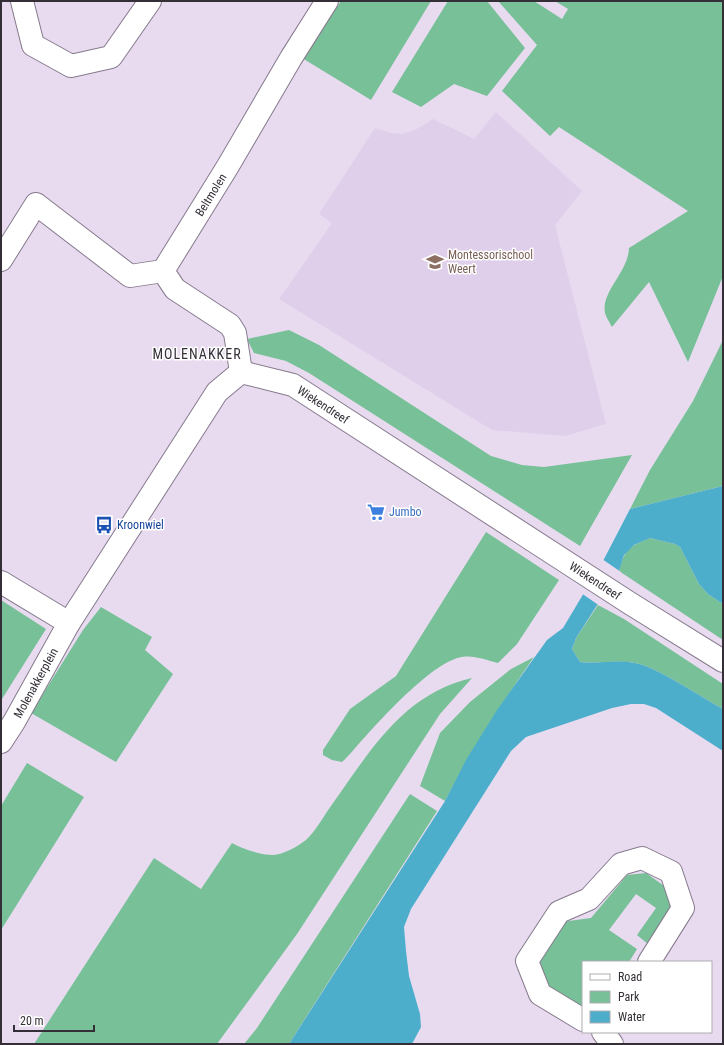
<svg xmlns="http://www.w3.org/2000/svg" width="724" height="1045" viewBox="0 0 724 1045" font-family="'Roboto Condensed',sans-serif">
<rect width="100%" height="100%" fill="#e8dbf0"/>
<!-- built -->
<polygon fill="#e0cfea" points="496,112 582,191 555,225 606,424 565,436 492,430 279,299 332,223 319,214 375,128 391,133 403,134 415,130 433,119 474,139"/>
<!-- green -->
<g fill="#77c098">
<polygon points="341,1 431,1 371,100 302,58"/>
<polygon points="448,1 487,1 525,48 487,96 454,84 421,107 392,92"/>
<path d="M498 1H534L562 19 568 9 555 1H723V276L688 362 649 282 612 327C610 323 606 317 605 313 601 291 628 273 629 248L688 211 559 127 550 136 502 91 537 45Z"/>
<polygon points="289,330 319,345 491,456 522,465 544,467 632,455 580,546 309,373 286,361 254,353 247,339"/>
<polygon points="723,340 723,486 630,509 650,470 693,401"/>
<path d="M486 532 559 580 517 644 498 663C486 660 474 655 462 657 434 661 384 716 365 737 357 745 351 754 342 762L332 760 323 755V750L350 709 396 676Z"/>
<path d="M650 538 675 544 680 547 699 584 708 594 723 604V640L619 571C625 548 629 547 650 538Z"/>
<polygon points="1,600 46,629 2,699 1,698"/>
<path d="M598 605 624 619 723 684V709C702 698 656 666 635 663 615 660 599 664 580 662L572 649 576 638Z"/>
<polygon points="101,607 152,637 145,650 173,674 116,762 31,713 83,630"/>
<path d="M534 657C501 704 471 751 445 801L420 786 440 733 470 702 511 669Z"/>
<path d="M472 678 440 714 297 934 217 1044H34L154 858 201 889 232 843C243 849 260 855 273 855 283 855 298 846 306 840 315 832 325 814 333 803 371 750 403 694 472 678Z"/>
<polygon points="27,763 84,797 1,930 1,806"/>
<polygon points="410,794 437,811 289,1044 244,1044 257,1028"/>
<polygon points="646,873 667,888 672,908 648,944 637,935 656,908 636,894 609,930 637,949 629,962 583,962 583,1010 544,985 538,962 561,922 591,918 627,875"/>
</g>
<!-- water -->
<path fill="#4daecc" d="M723 486V604L708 594 699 584 680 547 675 544 650 538 634 545 624 555 619 571 576 638 572 649 580 662C599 664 615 659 635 663 656 666 702 698 723 709V751L656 708 644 704H631L612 708 526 737 511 751 411 909 404 927 406 951 409 976 420 1014 421 1027 412 1044H289L445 801 466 760 497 710 547 640 563 628 603 561 630 509Z"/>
<!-- pier -->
<polygon fill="#e8dbf0" points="602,559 621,572 600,606 581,593"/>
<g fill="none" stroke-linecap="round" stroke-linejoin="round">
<!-- street casing -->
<g stroke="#867a8d" stroke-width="24">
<g id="street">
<polyline points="22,1 33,45 71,66 111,57 150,1"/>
<polyline points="1,260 36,204 130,276 163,271"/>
<polyline points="241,372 235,333 230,325 175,289 163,271 228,166 291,58 327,1"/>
<polyline points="1,742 14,722 69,623"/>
<polyline points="583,1020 540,994 527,961 559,912 589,899 621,864 642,858 671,872 683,908 649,962"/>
<polyline points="603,1032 612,1044"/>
</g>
</g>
<!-- secondary casing -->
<g stroke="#867a8d" stroke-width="24">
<polyline id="secondary" points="1,582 69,623 217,392 241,372 293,385 631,604 723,661"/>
</g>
<!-- street -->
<use href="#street" stroke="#fff" stroke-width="22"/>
<!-- secondary -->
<use href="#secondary" stroke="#fff" stroke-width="22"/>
</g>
<!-- icons -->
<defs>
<g id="school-bare" transform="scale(1.38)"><path d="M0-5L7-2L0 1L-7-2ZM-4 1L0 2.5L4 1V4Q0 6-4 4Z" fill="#8d6e63" stroke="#fff" stroke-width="2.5" paint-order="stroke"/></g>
<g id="supermarket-bare" transform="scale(1.38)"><path d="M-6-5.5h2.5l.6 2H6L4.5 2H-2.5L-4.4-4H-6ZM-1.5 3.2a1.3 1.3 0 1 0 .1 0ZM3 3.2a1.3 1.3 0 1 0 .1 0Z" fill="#3f7fe0" stroke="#fff" stroke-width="2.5" paint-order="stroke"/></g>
<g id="bus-bare" transform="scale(1.38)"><path d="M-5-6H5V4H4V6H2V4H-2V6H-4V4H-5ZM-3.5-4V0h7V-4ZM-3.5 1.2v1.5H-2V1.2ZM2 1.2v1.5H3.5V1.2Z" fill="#1a4fb4" stroke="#fff" stroke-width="2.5" paint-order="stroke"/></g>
</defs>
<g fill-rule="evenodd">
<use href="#school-bare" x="435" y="262"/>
<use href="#supermarket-bare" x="376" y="512"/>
<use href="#bus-bare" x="104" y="525"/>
</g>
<g text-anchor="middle" stroke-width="3" stroke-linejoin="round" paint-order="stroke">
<!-- street labels -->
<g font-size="12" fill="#342f37" stroke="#fff">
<text transform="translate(211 195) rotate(-58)" y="4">Beltmolen</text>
<text transform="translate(323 405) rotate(33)" y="4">Wiekendreef</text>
<text transform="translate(595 581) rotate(33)" y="4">Wiekendreef</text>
<text transform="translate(36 683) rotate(-61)" y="4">Molenakkerplein</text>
</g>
<!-- education labels -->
<g font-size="12" fill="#785e54" stroke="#fff" text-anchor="start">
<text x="448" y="259">Montessorischool<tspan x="448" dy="14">Weert</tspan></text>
</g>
<!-- shop labels -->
<g font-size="12" fill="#366cbe" stroke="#fff" text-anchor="start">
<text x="389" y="516">Jumbo</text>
</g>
<!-- transit labels -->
<g font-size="12" fill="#164399" stroke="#fff" text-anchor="start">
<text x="117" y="529">Kroonwiel</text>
</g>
<!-- quarter labels -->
<g font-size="14" letter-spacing="1" fill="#342f37" stroke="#fff">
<text x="197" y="359">MOLENAKKER</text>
</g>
</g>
<!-- border -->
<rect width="724" height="1045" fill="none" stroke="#342f37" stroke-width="4"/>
<!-- legend -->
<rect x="582" y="961" width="130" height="72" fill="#ffffff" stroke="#aeacaf"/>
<rect x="590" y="974" width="20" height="6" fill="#ffffff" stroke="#aeacaf"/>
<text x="618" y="981" font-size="12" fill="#342f37">Road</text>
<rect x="590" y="991" width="20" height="12" fill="#77c098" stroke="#aeacaf"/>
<text x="618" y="1001" font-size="12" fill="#342f37">Park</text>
<rect x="590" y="1011" width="20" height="12" fill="#4daecc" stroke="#aeacaf"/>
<text x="618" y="1021" font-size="12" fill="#342f37">Water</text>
<!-- scale -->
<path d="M14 1025v6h80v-6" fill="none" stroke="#342f37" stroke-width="2"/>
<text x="20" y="1025" font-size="12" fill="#342f37" stroke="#ffffff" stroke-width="3" paint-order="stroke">20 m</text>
</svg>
